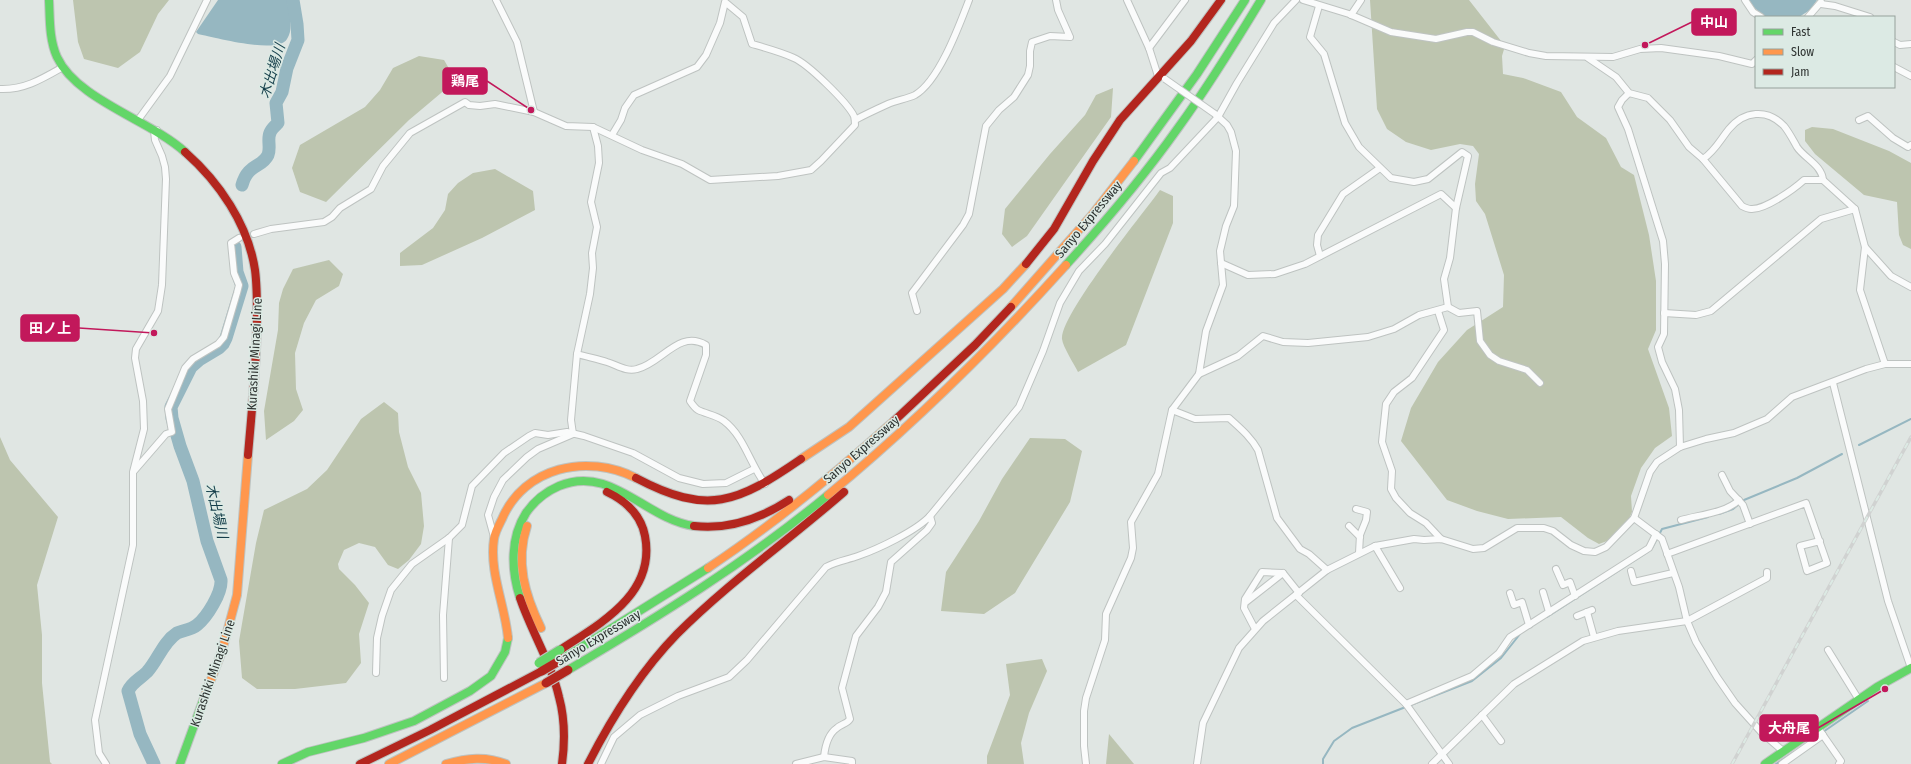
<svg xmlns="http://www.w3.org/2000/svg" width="1911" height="764" viewBox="0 0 1911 764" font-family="'Fira Sans Condensed','Noto Sans JP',sans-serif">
<rect width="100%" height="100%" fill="#e0e6e3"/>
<!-- forest -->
<g fill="#bdc5af">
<polygon points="73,0 169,0 158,14 140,52 118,68 84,59 78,42"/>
<polygon points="1370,0 1469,0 1505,46 1502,56 1503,74 1523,78 1561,92 1577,117 1606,138 1621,167 1634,175 1649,235 1656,281 1656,330 1648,349 1669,408 1672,436 1655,448 1641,468 1631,496 1632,512 1627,523 1607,541 1599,544 1588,538 1561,517 1508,519 1477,511 1447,500 1401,441 1411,408 1438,362 1467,330 1503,307 1504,275 1485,214 1476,201 1475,184 1479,154 1473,146 1460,144 1431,150 1406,142 1387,129 1377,109"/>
<polygon points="419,56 444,60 451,72 447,88 409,120 326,202 300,192 292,168 300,145 365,107 380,90 393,68"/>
<polygon points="1113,88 1111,117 1027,236 1012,247 1002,234 1005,209 1050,154 1085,115 1096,95"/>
<polygon points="1812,127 1833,129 1889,151 1911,163 1911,249 1903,245 1899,235 1897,202 1864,195 1815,154 1805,141 1805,130"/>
<polygon points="495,169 533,191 535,210 482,238 422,265 400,266 400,253 433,228 445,210 448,194 458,183 473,173"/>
<path d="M1160 190 1173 196V223L1126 345 1078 372C1074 364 1063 347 1062 339 1060 315 1142 215 1160 190Z"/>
<polygon points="329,260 343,274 339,286 316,300 304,323 295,353 296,389 303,410 294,421 266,440 264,411 278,330 279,303 283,289 293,269"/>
<polygon points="384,402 398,413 399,432 408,467 421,493 424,526 421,544 409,560 398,569 388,565 375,547 359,543 344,550 338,564 339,569 355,585 369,603 359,634 361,663 346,683 295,689 257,689 242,678 239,641 256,543 264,510 307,489 327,470 361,419"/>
<polygon points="0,437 10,460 58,517 37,585 42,635 42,683 50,762 52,764 0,764"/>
<polygon points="1030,438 1065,439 1082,451 1070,502 1015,593 984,614 941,611 946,572 979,521 1002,479"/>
<polygon points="1042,659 1047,671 1029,713 1021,743 1024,764 987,764 987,756 1010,695 1006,664"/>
<polygon points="1109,734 1134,764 1106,764"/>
</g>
<!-- water -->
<g fill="#96b7c1">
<path d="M218 0H287C289 11 294 29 287 39 278 55 214 37 198 34L196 32Z"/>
<polygon points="1748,0 1817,0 1810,10 1799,17 1766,17 1749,4"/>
</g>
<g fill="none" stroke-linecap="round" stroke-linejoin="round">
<!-- stream -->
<g stroke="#96b7c1" stroke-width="2">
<polyline points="1859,445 1911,419"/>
<polyline points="1719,514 1733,509 1744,500 1797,478 1842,454"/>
<polyline points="1652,548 1662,529 1708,517"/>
<polyline points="1547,617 1649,551"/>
<polyline points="1823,732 1868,701"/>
<polyline points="1323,764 1323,759 1334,741 1352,728 1472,681 1501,658 1520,634"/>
<polyline points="1776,764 1794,752"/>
</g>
<!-- river -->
<g stroke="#96b7c1" stroke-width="13">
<path d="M242 185C248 163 262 168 268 155 271 148 267 139 270 133 271 129 276 125 278 123L276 103 282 92 287 68 298 40 297 24 293 0"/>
<path d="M154 764 140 734 128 691C132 682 140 679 147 672 158 660 163 642 177 633 184 630 191 630 197 625 207 617 222 593 221 580L207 541 193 481 180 446 172 418 171 407 191 367 199 360 219 348 223 344 226 338 242 286 237 272 235 247"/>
</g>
<!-- street casing -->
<g stroke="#bec3c1" stroke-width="8">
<g id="street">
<polyline points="496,0 517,42 534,112"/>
<polyline points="1127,0 1149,48 1158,76 1162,77"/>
<polyline points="1303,0 1349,14 1391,32 1436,39 1467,32 1473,32 1493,42 1529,53 1546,56 1613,57 1640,49 1661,48 1719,56 1752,64 1756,60"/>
<polyline points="1745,0 1753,12 1761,17"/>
<polyline points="1821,4 1835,6 1870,17"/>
<polyline points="1319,6 1310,37 1324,54 1345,123 1359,147 1391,178 1414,182 1428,179 1462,152 1468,156 1456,208 1450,258 1444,279 1448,307"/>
<polyline points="1351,15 1361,0"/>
<polyline points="1808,17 1821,2"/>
<polyline points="1894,42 1900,45 1911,44"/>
<polyline points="1149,48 1185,0"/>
<path d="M1588 58 1616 77 1629 93 1648 98 1670 120 1689 147 1703 159 1742 206C1744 207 1748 209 1751 209 1765 210 1794 189 1804 180H1823L1855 209 1865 247 1860 290 1885 364"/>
<polyline points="1894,67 1911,76"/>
<path d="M0 89C24 90 42 79 63 67"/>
<polyline points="1629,93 1622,100 1618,107 1628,129 1663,241 1665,264 1664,334 1658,347 1662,362 1675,389 1679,410 1680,447"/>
<polyline points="138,120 170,76 207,0"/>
<path d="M855 120C866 114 877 109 888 104 897 100 907 99 915 95 939 81 959 26 969 0"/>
<polyline points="1859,120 1868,116 1893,138 1908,147 1911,145"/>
<path d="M1703 159C1715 151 1720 140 1729 129 1744 111 1767 108 1784 126 1789 132 1793 140 1797 147 1804 158 1822 165 1823 180"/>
<path d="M254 234 271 229 324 222 332 217 340 208 371 189 383 166 410 133 465 102 469 105 480 106 495 104 534 112 566 126 593 127 642 150 682 164 710 180 778 176 811 170 821 161 855 125C855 122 855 119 854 116 847 102 808 64 794 58 781 52 766 48 752 44L743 17 725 2 720 23 706 55 697 67 634 95 625 108 621 120 612 135"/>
<polyline points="1865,247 1891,276 1911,287"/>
<polyline points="1320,256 1317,245 1318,235 1343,194 1380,168"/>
<polyline points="1221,263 1248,275 1275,274 1305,264 1441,194 1456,208"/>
<polyline points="917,311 912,293 963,225 969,214 986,126 999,110 1014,97 1028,75 1030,66 1030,51 1032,42 1050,36 1070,37 1058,10 1056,0"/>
<polyline points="1438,311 1444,330 1412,378 1394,392 1386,404 1382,442 1392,471 1391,489 1396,498 1410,513 1426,523 1441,539"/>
<polyline points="1664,313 1696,315 1711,311 1821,219 1855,209"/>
<path d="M577 354C587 357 598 359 607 362 617 365 626 372 637 369 662 363 679 329 706 345V355L690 401C692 404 695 408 698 410 706 414 716 415 724 421 744 436 750 464 765 484"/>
<polyline points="1199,374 1238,356 1263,336 1283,342 1308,343 1368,337 1394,329 1419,315 1448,307 1459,313 1477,311 1480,341 1490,355 1499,361 1527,370 1540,383"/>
<polyline points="1833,383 1888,601 1911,668"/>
<path d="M1172 410 1195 419 1229 418C1240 428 1251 437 1258 450L1277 518 1300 549 1309 554 1327 570"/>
<polyline points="573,434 571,420 577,354 590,294 593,268 592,253 597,227 591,202 599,163 598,146 593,127"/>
<polyline points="134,471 166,434 172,432 168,409 185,368 193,359 218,344 224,337 237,293 239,285 234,273 231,243 239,238"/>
<polyline points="1722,475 1730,491 1743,505 1750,524"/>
<polyline points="1356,509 1367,512 1366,520 1360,535 1359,553"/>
<polyline points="930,516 1019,407 1043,351 1060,303 1079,271 1105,244 1161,173 1170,168 1218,117 1237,83 1274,23 1296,0"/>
<polyline points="1634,518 1662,539 1679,587 1687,621 1696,642 1717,677 1735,703 1762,733 1783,751"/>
<path d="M1681 520C1698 515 1726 513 1739 500"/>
<polyline points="1349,526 1360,537"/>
<polyline points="494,537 488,515 494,497 503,480 527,457 538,449 573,434"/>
<polyline points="1375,546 1400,588"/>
<polyline points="1667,554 1806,503 1827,563 1807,571 1800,546 1820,541"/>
<polyline points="1556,569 1563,585 1570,582 1575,596"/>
<polyline points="1631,571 1634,582 1673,573"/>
<polyline points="1543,592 1549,612"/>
<polyline points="1510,593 1514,605 1522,602 1529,625"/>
<polyline points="1296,595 1406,704 1449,764"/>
<polyline points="1246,602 1283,573"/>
<polyline points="1587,612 1594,637"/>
<polyline points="1577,616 1592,610"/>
<polyline points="1255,629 1244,608 1245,599 1262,572 1283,573 1299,593"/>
<polyline points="1828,650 1859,700"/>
<polyline points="376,673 377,638 382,616 391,590 412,564 449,538 462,525 472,486 504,453 529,436 535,433 548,435 567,432 584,436 633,453 679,478 703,484 726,483 754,469"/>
<polyline points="444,678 443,615 449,538"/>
<polyline points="1406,704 1472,676 1499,653 1510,637 1649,548 1656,534"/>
<polyline points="1482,715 1501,741"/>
<polyline points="1818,728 1841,761 1839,764"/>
<polyline points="106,764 99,753 95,720 133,545 133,472 144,429 143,401 135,358 136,349 158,311 162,285 166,179 165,167 162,156 155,140 154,131 157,130"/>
<path d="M601 764 614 737 640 715 678 696 729 677 747 660 826 567C837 561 847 560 858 556 878 549 916 531 930 516L932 523 927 530 891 562 886 592 878 607 856 636 842 688 850 719C847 724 841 724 837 728 828 734 825 747 824 757"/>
<polyline points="796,764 824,757 852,761 852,764"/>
<polyline points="1086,764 1084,746 1084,711 1086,698 1105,640 1106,614 1131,558 1133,548 1131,522 1158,474 1172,410 1199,374 1206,331 1223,285 1220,251 1226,226 1234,206 1236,151 1231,132 1227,125 1215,114"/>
<polyline points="1197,764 1203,723 1239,648 1263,621 1327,570 1375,546 1414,539 1424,540 1441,539 1473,549 1484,548 1517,528 1544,528 1553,531 1571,545 1584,551 1595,552 1606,547 1634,518 1650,472 1657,462 1680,447 1706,439 1734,433 1767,419 1792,397 1866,369 1885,364 1911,364"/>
<polyline points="1432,764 1514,684 1583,641 1618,631 1687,621 1767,578 1767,572"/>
<polyline points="1782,764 1823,735"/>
</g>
</g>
<!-- fast casing -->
<g stroke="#bec3c1" stroke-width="10">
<g id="fast">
<path d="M49 0C50 19 49 39 57 57 77 100 150 120 185 152"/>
<polyline points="1134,161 1197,74 1245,0"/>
<path d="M1066 265C1106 221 1144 176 1178 128 1208 87 1235 43 1261 0"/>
<path d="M520 598C511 570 510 538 526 513 535 500 545 492 559 486 611 464 645 519 694 526"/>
<polyline points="564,658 708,568"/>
<path d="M568 670C658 617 747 562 828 495"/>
<polyline points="180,764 204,698"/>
<polyline points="282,764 308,752 364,738 414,721 470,691 491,676 505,652 508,638"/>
<polyline points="1765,764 1877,687 1911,668"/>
</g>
</g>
<!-- slow casing -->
<g stroke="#bec3c1" stroke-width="10">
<g id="slow">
<polyline points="1011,307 1092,215 1134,161"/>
<polyline points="801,459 849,427 1003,289 1026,264"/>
<path d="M828 495C914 424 992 347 1066 265"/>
<path d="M527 526C515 562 525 595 541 628"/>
<path d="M708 568C774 524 835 474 894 421"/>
<path d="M508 638C505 605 489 572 494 539 495 532 499 525 502 519 524 467 587 453 636 478"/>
<polyline points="204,698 222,651 237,595 248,455"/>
<polyline points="389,764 546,683"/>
<path d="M446 764C467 758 486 756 506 764"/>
</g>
</g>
<!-- jam casing -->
<g stroke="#bec3c1" stroke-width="10">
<g id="jam">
<path d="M185 152C219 182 248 224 255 270 257 285 257 300 257 315 257 362 252 408 248 455"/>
<polyline points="1026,264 1054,229 1093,161 1120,120 1191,41 1221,0"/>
<polyline points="894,421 975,345 1011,307"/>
<path d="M636 478C708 516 737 503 801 459"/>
<path d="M694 526C729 530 760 519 789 500"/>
<path d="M520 598C531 631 551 662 559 697 565 719 565 742 562 764"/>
<path d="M560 650C601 623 656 594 645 536 641 515 626 501 607 492"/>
<polyline points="360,764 430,730 542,671"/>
<path d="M588 764C612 717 640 672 677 634 729 582 789 540 844 492"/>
</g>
</g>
<!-- street -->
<use href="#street" stroke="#fafbfb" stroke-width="6"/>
<!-- fast -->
<use href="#fast" stroke="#63d668" stroke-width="8"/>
<!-- slow -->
<use href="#slow" stroke="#ff974d" stroke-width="8"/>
<!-- jam -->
<use href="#jam" stroke="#b3261e" stroke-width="8"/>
<!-- rail casing -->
<g stroke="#d0d2d1" stroke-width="3.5">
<polyline id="rail" points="1732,764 1911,437"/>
</g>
<!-- rail -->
<use href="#rail" stroke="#dceae4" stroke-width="2" stroke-dasharray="6" stroke-linecap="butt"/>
<!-- street-bridge casing -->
<g stroke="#bec3c1" stroke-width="8" stroke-linecap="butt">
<polyline id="street-bridge" points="1165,79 1215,114"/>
</g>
<!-- fast-bridge casing -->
<g stroke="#bec2c0" stroke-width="11" stroke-linecap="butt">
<polyline id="fast-bridge" points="539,663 560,650"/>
</g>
<!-- jam-bridge casing -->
<g stroke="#bec2c0" stroke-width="11" stroke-linecap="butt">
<g id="jam-bridge">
<polyline points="542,671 564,658"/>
<polyline points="546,683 568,670"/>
</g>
</g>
<!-- street-bridge -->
<use href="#street-bridge" stroke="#fafbfb" stroke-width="6"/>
<!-- fast-bridge -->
<use href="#fast-bridge" stroke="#63d668" stroke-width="9"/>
<!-- jam-bridge -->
<use href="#jam-bridge" stroke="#b3261e" stroke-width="9"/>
</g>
<g text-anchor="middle" stroke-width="3" stroke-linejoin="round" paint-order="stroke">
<!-- street labels -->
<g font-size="13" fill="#2e3331" stroke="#dceae4">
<text transform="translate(1088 219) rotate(-50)" y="5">Sanyo Expressway</text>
<text transform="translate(254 354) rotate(-87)" y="5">Kurashiki Minagi Line</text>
<text transform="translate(861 449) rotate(-41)" y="5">Sanyo Expressway</text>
<text transform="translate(598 637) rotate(-31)" y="5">Sanyo Expressway</text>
<text transform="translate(212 673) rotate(-71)" y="5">Kurashiki Minagi Line</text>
</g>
<!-- water labels -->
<g font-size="14" font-style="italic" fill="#153e4a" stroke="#dceae4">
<text transform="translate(272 71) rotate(-73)" y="5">木出場川</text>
<text transform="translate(217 511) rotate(77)" y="5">木出場川</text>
</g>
</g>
<!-- callouts -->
<path fill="none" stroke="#c2185b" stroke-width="1.5" d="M1645 45L1692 22M531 110L487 81M154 333L79 328M1885 689L1818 728"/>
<g fill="#c2185b" stroke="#dceae4" stroke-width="1.5">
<circle cx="1645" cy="45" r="4"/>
<circle cx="531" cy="110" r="4"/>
<circle cx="154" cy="333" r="4"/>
<circle cx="1885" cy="689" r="4"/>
</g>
<g fill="#c2185b" stroke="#c2185b" stroke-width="1.5">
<rect x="1692" y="9" width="44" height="26" rx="4"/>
<rect x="443" y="68" width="44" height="26" rx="4"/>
<rect x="21" y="315" width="58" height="26" rx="4"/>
<rect x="1760" y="715" width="58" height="26" rx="4"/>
</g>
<g font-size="14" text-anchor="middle" font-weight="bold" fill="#fff">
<text x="1714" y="27">中山</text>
<text x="465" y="86">鶏尾</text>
<text x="50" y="333">田ノ上</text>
<text x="1789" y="733">大舟尾</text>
</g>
<!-- legend -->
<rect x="1755" y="16" width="140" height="72" fill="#dceae4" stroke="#96a19c"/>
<rect x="1763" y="29" width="20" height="6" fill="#63d668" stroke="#96a19c"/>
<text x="1791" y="36" font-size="12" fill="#2e3331">Fast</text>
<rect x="1763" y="49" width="20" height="6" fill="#ff974d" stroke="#96a19c"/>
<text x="1791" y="56" font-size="12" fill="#2e3331">Slow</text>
<rect x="1763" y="69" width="20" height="6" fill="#b3261e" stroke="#96a19c"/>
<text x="1791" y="76" font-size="12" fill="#2e3331">Jam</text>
</svg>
